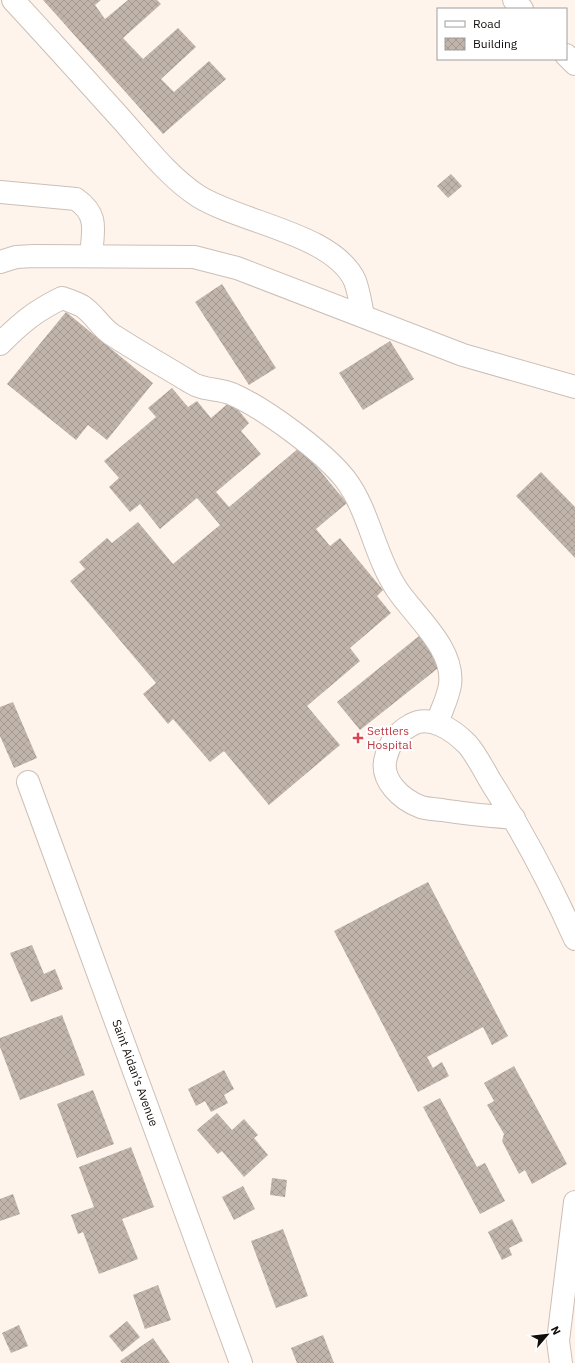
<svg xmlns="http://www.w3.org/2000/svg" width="575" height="1363" viewBox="0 0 575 1363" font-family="'IBM Plex Sans',sans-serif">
<defs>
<pattern id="building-cross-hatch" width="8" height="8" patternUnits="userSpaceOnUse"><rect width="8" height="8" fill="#c0b4ab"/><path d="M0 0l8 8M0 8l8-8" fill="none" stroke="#a49a92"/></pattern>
</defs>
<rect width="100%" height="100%" fill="#fef4ec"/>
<!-- building -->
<g fill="url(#building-cross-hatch)">
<polygon points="43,0 101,0 95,5 105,19 128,0 157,0 161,4 123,38 143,59 178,28 196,47 161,79 174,92 209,61 226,79 163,134"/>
<polygon points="451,174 462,186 448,198 437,186"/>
<polygon points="222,284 276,368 249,385 195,302"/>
<polygon points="66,312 153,383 107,440 88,425 76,440 7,384"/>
<polygon points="390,341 414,379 363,410 339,373"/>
<polygon points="172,388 188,407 197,401 211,418 231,401 249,423 241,431 261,454 216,492 229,507 300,447 347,503 316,529 330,546 340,538 383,590 377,596 391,613 350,648 360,661 307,706 340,745 269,805 224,751 210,762 173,719 168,724 143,694 156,683 70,581 85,569 79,562 107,538 112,543 138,522 173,564 220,525 197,498 160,529 140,504 130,512 109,487 119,478 104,461 156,417 148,408"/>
<polygon points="541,472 575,507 575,558 516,496"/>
<polygon points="419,636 442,665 360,730 337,702"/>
<polygon points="13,702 37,758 14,768 0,736 0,707"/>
<polygon points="428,882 508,1036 492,1045 483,1027 427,1057 433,1068 442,1062 449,1076 418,1092 334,931"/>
<polygon points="32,945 44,974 55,969 63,989 31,1002 10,953"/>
<polygon points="62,1015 85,1075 20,1100 0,1047 0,1038"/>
<polygon points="514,1066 567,1164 532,1184 525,1170 519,1174 502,1141 504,1134 487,1105 494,1101 484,1083"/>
<polygon points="224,1070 234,1089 224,1095 228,1103 211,1112 205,1101 196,1106 188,1089"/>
<polygon points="93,1090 114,1144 77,1158 57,1104"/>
<polygon points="440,1098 477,1167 485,1163 505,1201 480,1214 423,1107"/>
<polygon points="217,1113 232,1130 244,1119 258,1135 254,1138 268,1155 244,1177 222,1151 218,1154 197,1130"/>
<polygon points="131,1147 154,1207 122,1219 138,1259 99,1274 83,1232 78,1234 71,1215 94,1207 79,1167"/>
<polygon points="272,1178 287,1180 285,1197 270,1195"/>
<polygon points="243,1186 255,1209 234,1220 222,1197"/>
<polygon points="13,1194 20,1214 0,1221 0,1199"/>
<polygon points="512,1219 523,1241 509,1248 512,1255 502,1260 488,1232"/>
<polygon points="283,1229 308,1296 276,1308 251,1241"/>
<polygon points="158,1285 171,1320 145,1329 133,1295"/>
<polygon points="127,1321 140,1337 122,1352 109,1336"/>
<polygon points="19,1325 28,1346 11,1353 2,1333"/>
<polygon points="323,1335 334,1363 297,1363 291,1348"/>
<polygon points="153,1338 170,1363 122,1363 120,1361"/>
</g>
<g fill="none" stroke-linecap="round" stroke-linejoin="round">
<!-- minor casing -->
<g stroke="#cbbfb6" stroke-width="24">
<g id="minor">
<path d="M13 0C50 40 87 81 123 121 146 147 169 177 198 196 241 223 334 234 355 281 359 292 361 305 363 316"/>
<polyline points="514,0 522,9"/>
<polyline points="566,55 575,64"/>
<path d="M0 192 76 199C99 215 93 230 91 256"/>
<polyline points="0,262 16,257 34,256 194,257 237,268 463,355 575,387"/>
<path d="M0 344C21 323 35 311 62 298 68 300 76 303 82 306 93 313 100 326 111 334 137 351 164 366 190 382 203 391 220 388 232 394 264 408 323 451 345 479 369 510 374 554 396 588 414 616 455 648 450 685 448 698 441 711 437 723"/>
<polyline points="28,782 241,1363"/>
<path d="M514 818C490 816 466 814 442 810 435 809 427 809 421 807 402 800 379 780 386 757 389 744 398 732 411 725 430 714 453 730 467 744 476 754 484 770 491 782 523 832 551 885 575 939"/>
<polyline points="561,1363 558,1341 575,1202"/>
</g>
</g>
<!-- minor -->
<use href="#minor" stroke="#fff" stroke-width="22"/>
</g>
<!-- markers -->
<path fill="#e0444e" stroke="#fff" stroke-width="1.5" d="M356 732h4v4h4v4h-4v4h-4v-4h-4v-4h4z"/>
<g text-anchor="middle" stroke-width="4" stroke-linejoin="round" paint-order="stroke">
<!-- health labels -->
<g font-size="12" fill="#be3a42" stroke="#fff" text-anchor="start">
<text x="367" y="735">Settlers<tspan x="367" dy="14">Hospital</tspan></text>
</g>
<!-- street labels -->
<g font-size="12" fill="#110d0a" stroke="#fff">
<text transform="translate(135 1073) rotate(70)" y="4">Saint Aidan's Avenue</text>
</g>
</g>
<!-- legend -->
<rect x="437" y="8" width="130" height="52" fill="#ffffff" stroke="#a09e9d"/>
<rect x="445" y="21" width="20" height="6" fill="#ffffff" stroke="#a09e9d"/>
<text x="473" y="28" font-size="12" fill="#110d0a">Road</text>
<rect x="445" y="38" width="20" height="12" fill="url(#building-cross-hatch)" stroke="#a09e9d"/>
<text x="473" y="48" font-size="12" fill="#110d0a">Building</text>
<!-- north arrow -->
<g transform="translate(547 1335) rotate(62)" stroke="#ffffff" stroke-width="3" paint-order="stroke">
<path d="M0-3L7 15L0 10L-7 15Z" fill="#110d0a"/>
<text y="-6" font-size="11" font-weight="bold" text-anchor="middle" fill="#110d0a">N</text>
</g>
</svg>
